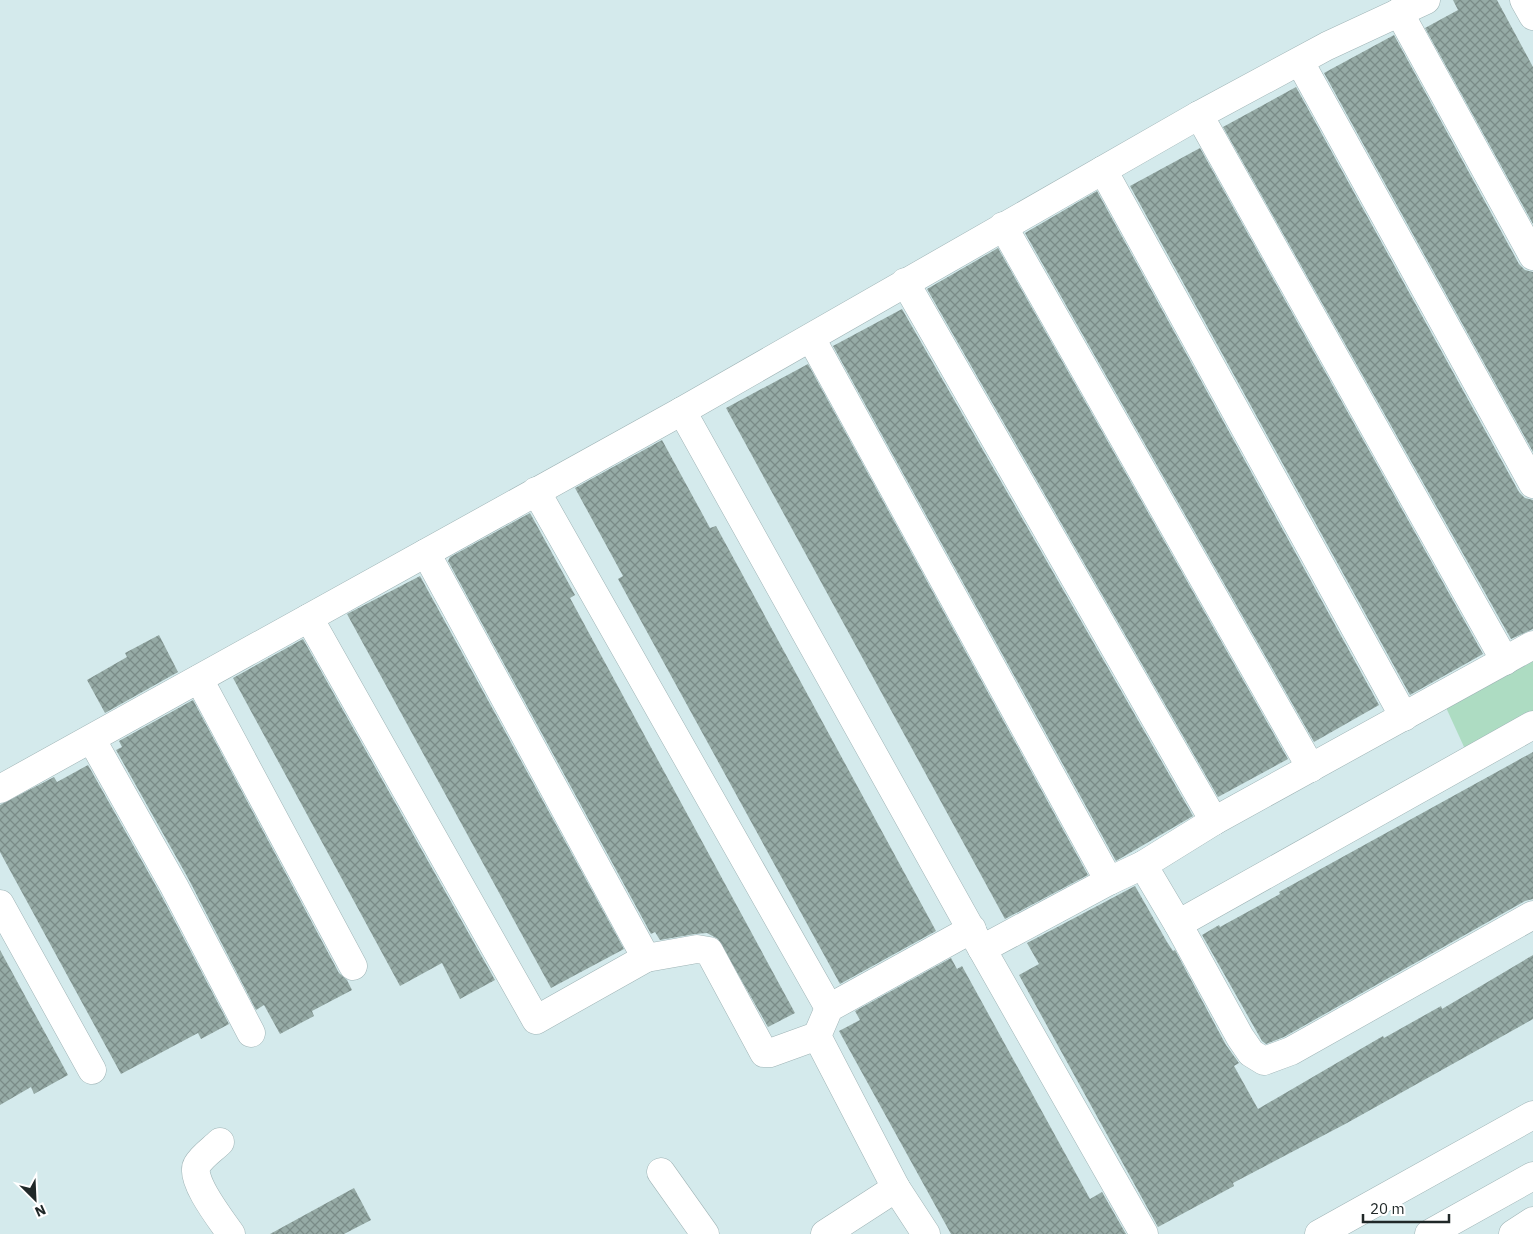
<svg xmlns="http://www.w3.org/2000/svg" width="1533" height="1234" viewBox="0 0 1533 1234" font-family="'IBM Plex Sans',sans-serif">
<defs>
<pattern id="building-cross-hatch" width="8" height="8" patternUnits="userSpaceOnUse" patternTransform="scale(1.25)"><rect width="8" height="8" fill="#96aba6"/><path d="M0 0l8 8M0 8l8-8" fill="none" stroke="#7a8b87"/></pattern>
</defs>
<rect width="100%" height="100%" fill="#d4eaec"/>
<!-- park -->
<polygon fill="#addcc2" points="1533,650 1533,725 1470,760 1443,701"/>
<!-- building -->
<g fill="url(#building-cross-hatch)">
<polygon points="1453,0 1497,0 1533,67 1533,224 1425,28 1458,10"/>
<polygon points="1394,35 1519,264 1525,270 1533,272 1533,452 1324,73"/>
<polygon points="1296,87 1519,492 1525,498 1533,500 1533,629 1511,639 1223,127"/>
<polygon points="1200,148 1483,654 1410,695 1130,186"/>
<polygon points="1097,191 1379,705 1314,742 1025,233"/>
<polygon points="998,248 1288,759 1218,797 927,289"/>
<polygon points="902,309 1193,816 1116,861 833,346"/>
<polygon points="808,364 1088,875 1005,919 726,408"/>
<polygon points="662,440 710,528 716,526 936,931 840,984 618,579 623,576 575,488"/>
<polygon points="530,513 575,595 570,598 795,1013 768,1027 718,939 707,933 695,934 660,940 655,932 651,934 448,561 450,557"/>
<polygon points="420,576 624,949 551,988 347,614"/>
<polygon points="159,635 178,672 105,713 87,680 127,657 125,653"/>
<polygon points="303,639 495,980 460,999 442,963 400,986 233,678"/>
<polygon points="193,700 339,973 347,980 352,990 312,1011 314,1016 280,1034 264,1005 256,1010 188,878 116,750 122,747 119,741"/>
<polygon points="1533,752 1533,899 1525,901 1284,1037 1266,1044 1262,1041 1202,935 1219,925 1220,927 1280,894 1279,892"/>
<polygon points="88,765 160,893 229,1024 201,1039 198,1033 121,1074 0,852 0,805 54,777 57,782"/>
<polygon points="1135,886 1167,942 1173,951 1175,950 1226,1045 1239,1063 1234,1066 1258,1109 1383,1036 1384,1038 1441,1006 1442,1009 1533,955 1533,1019 1347,1123 1233,1183 1234,1186 1158,1227 1019,975 1039,964 1027,943"/>
<polygon points="0,950 68,1075 34,1094 31,1087 0,1105"/>
<polygon points="951,958 957,969 962,966 1090,1199 1102,1192 1126,1234 951,1234 839,1031 860,1020 855,1011"/>
<polygon points="354,1188 371,1220 344,1234 270,1234"/>
</g>
<g fill="none" stroke-linecap="round" stroke-linejoin="round">
<!-- minor casing -->
<g stroke="#9fb4b6" stroke-width="29">
<g id="minor">
<polyline points="1524,0 1533,16"/>
<polyline points="1399,12 1533,256"/>
<polyline points="1300,62 1533,484"/>
<polyline points="1199,115 1505,661"/>
<polyline points="1103,170 1404,717"/>
<polyline points="1003,226 1311,768"/>
<polyline points="905,282 1214,821"/>
<polyline points="811,338 1109,881"/>
<polyline points="682,411 982,949 1144,1234"/>
<polyline points="536,491 829,1008"/>
<polyline points="309,618 536,1020 646,958 426,553"/>
<polyline points="199,679 353,966"/>
<polyline points="92,740 174,886 251,1033"/>
<polyline points="0,789 682,411 1199,115 1327,46 1426,0"/>
<polyline points="1143,865 1178,924 1240,1037 1251,1053 1264,1061 1291,1051 1533,915"/>
<polyline points="0,904 92,1070"/>
<polyline points="1178,924 1533,725"/>
<polyline points="982,949 1109,881 1143,865 1214,821 1533,645"/>
<polyline points="646,958 697,949 709,951 764,1053 770,1053 817,1036"/>
<path d="M220 1142C213 1149 202 1156 197 1165 189 1179 222 1221 231 1234"/>
<polyline points="661,1172 705,1234"/>
<polyline points="896,1188 817,1036 829,1008 972,929"/>
<polyline points="825,1234 896,1188 926,1234"/>
<polyline points="1319,1234 1533,1115"/>
<polyline points="1429,1234 1533,1176"/>
<polyline points="1513,1234 1533,1221"/>
</g>
</g>
<!-- minor -->
<use href="#minor" stroke="#fff" stroke-width="28"/>
</g>
<!-- north arrow -->
<g transform="translate(35 1199) rotate(156)" stroke="#ffffff" stroke-width="4" paint-order="stroke">
<path d="M0-4L9 19L0 12L-9 19Z" fill="#202828"/>
<text y="-8" font-size="14" font-weight="bold" text-anchor="middle" fill="#202828">N</text>
</g>
<!-- scale -->
<path d="M1363 1214v8h86v-8" fill="none" stroke="#202828" stroke-width="2.5"/>
<text x="1370" y="1214" font-size="15" fill="#202828" stroke="#ffffff" stroke-width="4" paint-order="stroke">20 m</text>
</svg>
